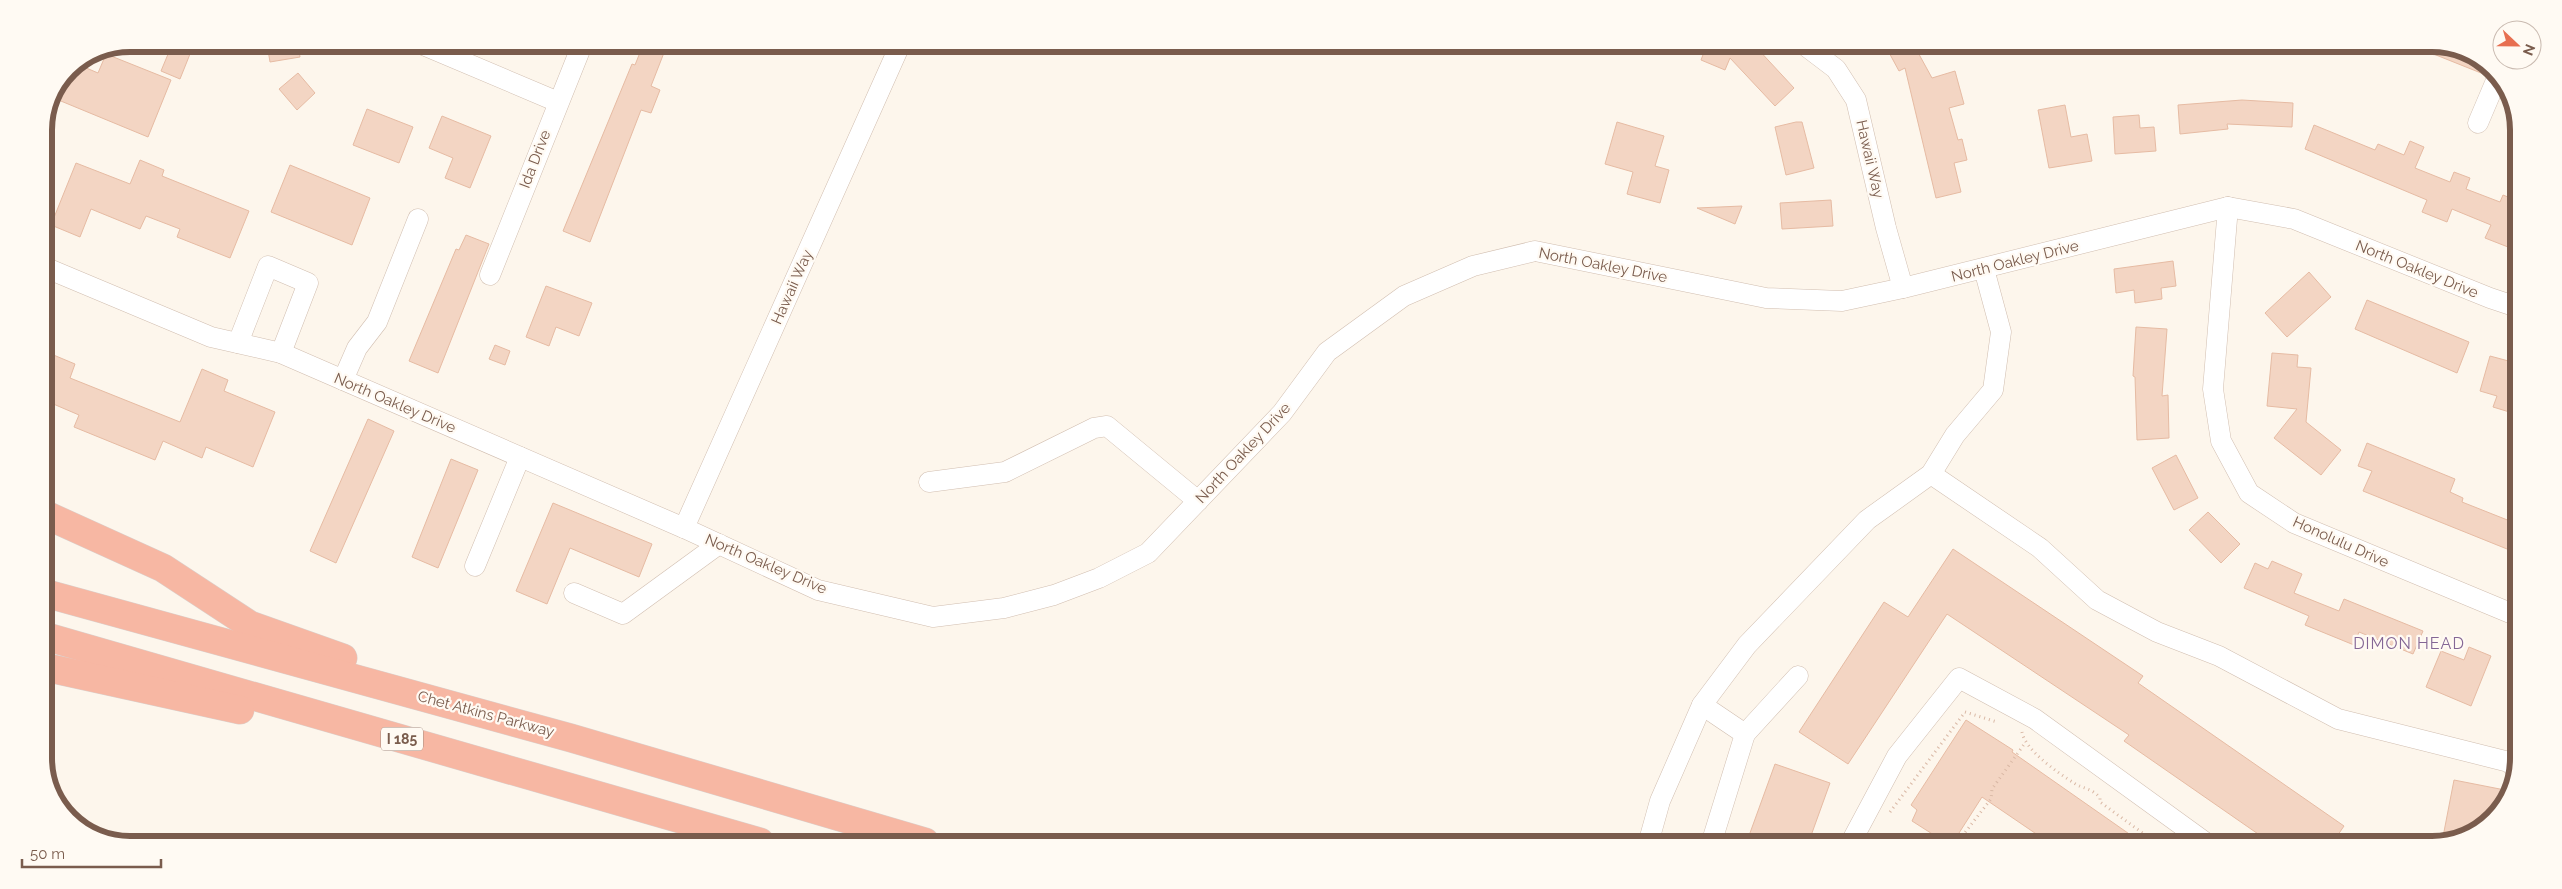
<svg xmlns="http://www.w3.org/2000/svg" width="2562" height="889" viewBox="0 0 2562 889" font-family="Raleway,sans-serif">
<rect width="100%" height="100%" fill="#fdf6ec"/>
<!-- building -->
<g fill="#f3d5c3" stroke="#e6bba3">
<polygon points="267,44 298,44 300,57 270,62"/>
<polygon points="643,45 667,45 651,86 660,90 651,113 641,110 590,242 563,231 632,64 635,65"/>
<polygon points="171,47 190,54 180,79 161,71"/>
<polygon points="1706,47 1756,47 1794,88 1775,106 1730,58 1725,70 1701,60"/>
<polygon points="1886,47 1915,47 1932,78 1955,71 1964,104 1949,108 1958,140 1962,139 1967,160 1954,163 1961,192 1936,198 1905,68 1899,71"/>
<polygon points="2459,48 2489,69 2486,75 2421,49"/>
<polygon points="106,54 171,80 148,137 56,99 69,69 77,64 98,73"/>
<polygon points="298,73 315,93 297,110 279,89"/>
<polygon points="2242,100 2293,103 2292,127 2227,124 2228,129 2180,134 2178,105"/>
<polygon points="2065,105 2071,137 2087,134 2092,161 2049,168 2038,110"/>
<polygon points="367,109 413,127 399,163 353,145"/>
<polygon points="2139,115 2140,128 2154,127 2156,151 2115,154 2113,117"/>
<polygon points="442,116 491,136 470,188 445,178 453,158 429,148"/>
<polygon points="1617,122 1664,136 1655,166 1669,170 1660,203 1627,194 1633,172 1605,164"/>
<polygon points="1796,122 1802,122 1814,168 1786,175 1775,127"/>
<polygon points="2314,125 2375,150 2378,144 2404,155 2410,141 2424,147 2415,168 2450,182 2454,172 2470,178 2466,189 2500,202 2503,195 2518,201 2517,234 2514,233 2508,247 2485,238 2491,225 2452,209 2447,222 2422,212 2427,200 2305,149"/>
<polygon points="140,160 164,170 162,176 249,211 230,258 177,237 180,229 146,216 140,229 91,209 80,237 51,225 76,163 130,184"/>
<polygon points="290,165 370,198 352,245 271,212"/>
<polygon points="1831,200 1833,226 1782,229 1780,203"/>
<polygon points="1742,206 1735,224 1697,208"/>
<polygon points="466,235 489,244 438,373 409,361 456,249 459,250"/>
<polygon points="2173,261 2176,286 2161,288 2162,299 2135,303 2134,290 2116,293 2114,269"/>
<polygon points="2309,272 2331,297 2287,337 2265,313"/>
<polygon points="546,286 592,303 579,336 556,327 549,346 526,337"/>
<polygon points="2367,300 2469,342 2457,373 2355,329"/>
<polygon points="2136,327 2167,329 2162,396 2168,395 2169,438 2137,440 2135,377 2133,376"/>
<polygon points="495,345 510,351 505,365 489,359"/>
<polygon points="44,351 75,364 70,378 180,422 202,369 228,380 224,391 275,412 253,467 206,447 202,458 163,441 155,460 74,427 79,415 44,400"/>
<polygon points="2272,353 2298,355 2297,367 2311,368 2306,422 2341,450 2321,475 2274,438 2297,409 2267,406"/>
<polygon points="2490,356 2516,363 2516,414 2493,407 2497,396 2480,391"/>
<polygon points="368,419 394,431 336,563 310,551"/>
<polygon points="2367,443 2455,479 2450,492 2463,498 2462,502 2515,523 2515,542 2512,551 2363,491 2372,471 2358,466"/>
<polygon points="2176,455 2198,498 2174,510 2152,468"/>
<polygon points="451,459 478,470 438,568 412,557"/>
<polygon points="553,503 652,544 639,577 570,548 547,604 516,591"/>
<polygon points="2208,512 2240,544 2221,563 2189,530"/>
<polygon points="1953,549 2143,676 2138,683 2344,826 2331,845 2274,845 2124,741 2129,735 1947,614 1848,764 1799,732 1884,602 1908,617"/>
<polygon points="2272,561 2302,574 2294,593 2339,611 2344,599 2423,631 2413,654 2359,632 2354,645 2305,625 2309,616 2244,588 2255,563 2268,569"/>
<polygon points="2469,647 2491,656 2471,706 2426,687 2441,651 2464,660"/>
<polygon points="1966,720 2013,750 2012,752 2145,845 2051,844 1982,797 1952,844 1948,844 1912,821 1917,810 1911,805"/>
<polygon points="1775,764 1830,783 1808,844 1746,844"/>
<polygon points="2454,780 2510,791 2484,827 2442,842"/>
</g>
<g fill="none" stroke-linecap="round" stroke-linejoin="round">
<!-- minor casing -->
<g stroke="#d1beb0" stroke-width="21">
<g id="minor">
<polyline points="421,44 558,102"/>
<polyline points="1807,47 1836,69 1856,100 1886,228 1903,288"/>
<polyline points="2478,123 2498,76"/>
<polyline points="2228,207 2213,389 2221,441 2249,493 2294,523 2515,615"/>
<polyline points="44,267 211,337 281,353 684,528 818,590 933,617 1004,608 1054,595 1099,578 1148,553 1282,413 1327,352 1404,296 1473,266 1535,251 1766,298 1842,301 1903,288 2228,207 2294,219 2490,298 2517,307"/>
<polyline points="490,275 582,45"/>
<polyline points="238,343 268,266 308,283 281,353"/>
<polyline points="343,380 357,348 377,322 418,219"/>
<polyline points="1931,474 2040,548 2097,600 2157,632 2219,656 2338,719 2509,762 2514,767"/>
<polyline points="929,482 1005,472 1094,428 1107,426 1198,501"/>
<polyline points="684,528 900,45"/>
<polyline points="475,566 520,457"/>
<polyline points="574,593 623,614 719,544"/>
<polyline points="1702,705 1745,734 1711,844"/>
<polyline points="1745,734 1798,676"/>
<polyline points="1648,844 1660,801 1702,705 1747,645 1867,520 1931,474 1955,435 1993,390 2001,332 1984,269"/>
<polyline points="1850,844 1897,756 1959,678 2035,719 2209,845"/>
</g>
</g>
<!-- highway casing -->
<g stroke="#dad1cd" stroke-width="29">
<g id="highway">
<polyline points="44,514 163,568 250,625 343,658"/>
<polyline points="44,593 571,738 925,842"/>
<polyline points="44,636 760,842"/>
<polyline points="44,667 240,710"/>
</g>
</g>
<!-- path -->
<g stroke="#d9b8a5" stroke-width="3" stroke-dasharray="1 4" stroke-linecap="butt">
<path d="M2022 732C2025 750 2058 773 2074 783 2083 789 2092 788 2100 798V802L2159 845"/>
<polyline points="1890,812 1965,712 1997,722"/>
<polyline points="1875,844 1878,835"/>
<polyline points="1956,844 1991,799 1992,789 2025,743"/>
</g>
<!-- minor -->
<use href="#minor" stroke="#fff" stroke-width="20"/>
<!-- highway -->
<use href="#highway" stroke="#f7b7a3" stroke-width="28"/>
</g>
<g text-anchor="middle" stroke-width="4.5" stroke-linejoin="round" paint-order="stroke">
<!-- shield labels -->
<rect fill="#fffaf3" stroke="#a28b7f" stroke-width="1" x="381" y="727.5" width="42" height="23" rx="4"/>
<g font-size="14" font-weight="bold" fill="#7a5c4d">
<text x="402" y="744">I 185</text>
</g>
<!-- street labels -->
<g font-size="15" fill="#7a5c4d" stroke="#fffaf3">
<text transform="translate(535 159) rotate(-69)" y="5">Ida Drive</text>
<text transform="translate(1870 159) rotate(77)" y="5">Hawaii Way</text>
<text transform="translate(2015 261) rotate(-14)" y="5">North Oakley Drive</text>
<text transform="translate(1603 265) rotate(11)" y="5">North Oakley Drive</text>
<text transform="translate(2417 269) rotate(22)" y="5">North Oakley Drive</text>
<text transform="translate(792 287) rotate(-66)" y="5">Hawaii Way</text>
<text transform="translate(395 403) rotate(23)" y="5">North Oakley Drive</text>
<text transform="translate(1243 453) rotate(-47)" y="5">North Oakley Drive</text>
<text transform="translate(2341 542) rotate(24)" y="5">Honolulu Drive</text>
<text transform="translate(766 564) rotate(23)" y="5">North Oakley Drive</text>
<text transform="translate(486 714) rotate(15)" y="5">Chet Atkins Parkway</text>
</g>
<!-- neighbourhood labels -->
<g font-size="16" letter-spacing="1" fill="#846695" stroke="#fffaf3">
<text x="2409" y="649">DIMON HEAD</text>
</g>
</g>
<!-- crop -->
<path d="M0 0H2562V889H0ZM130 52H2432A78 78 0 0 1 2510 130V758A78 78 0 0 1 2432 836H130A78 78 0 0 1 52 758V130A78 78 0 0 1 130 52Z" fill="#fffaf3" fill-rule="evenodd"/>
<path fill="none" stroke="#7a5c4d" stroke-width="6" d="M130 52H2432A78 78 0 0 1 2510 130V758A78 78 0 0 1 2432 836H130A78 78 0 0 1 52 758V130A78 78 0 0 1 130 52Z"/>
<!-- north arrow -->
<g transform="translate(2517 45) rotate(112)"><circle r="24" fill="#fffaf3" stroke="#cabbb1"/>
<path d="M0-4L9 19L0 12L-9 19Z" fill="#e76f51"/>
<text y="-8" font-size="14" font-weight="bold" text-anchor="middle" fill="#7a5c4d">N</text>
</g>
<!-- scale -->
<path d="M22 859v8h139v-8" fill="none" stroke="#7a5c4d" stroke-width="2.5"/>
<text x="30" y="859" font-size="15" fill="#7a5c4d" stroke="#fffaf3" stroke-width="4" paint-order="stroke">50 m</text>
</svg>
